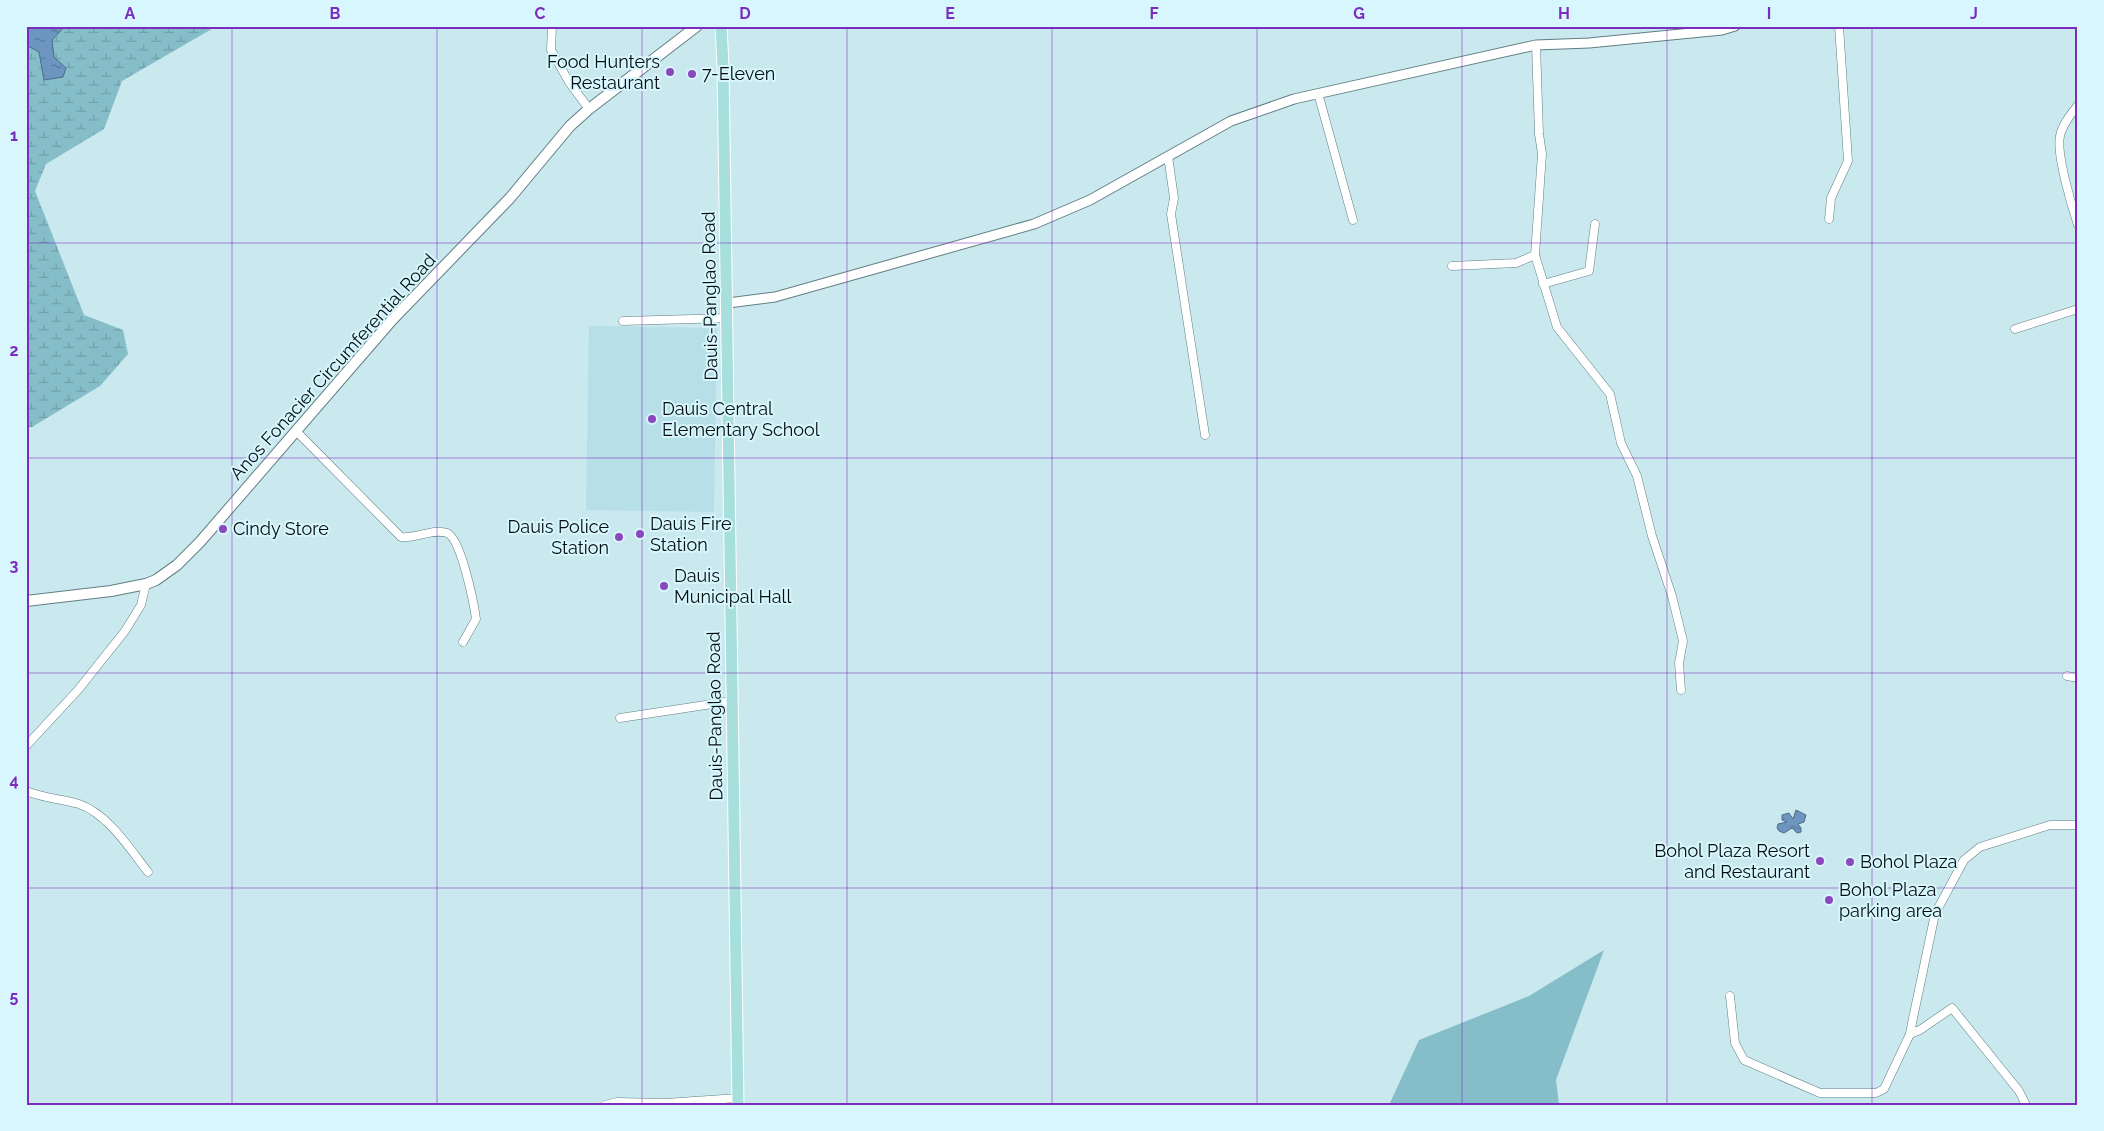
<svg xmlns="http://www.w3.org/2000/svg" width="2104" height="1131" viewBox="0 0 2104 1131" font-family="Raleway,sans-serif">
<defs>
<pattern id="wetland-marsh" width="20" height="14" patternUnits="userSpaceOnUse" patternTransform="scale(1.25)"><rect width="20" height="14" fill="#85bdc8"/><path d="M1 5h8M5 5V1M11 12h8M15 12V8" fill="none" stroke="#71a1ab"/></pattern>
<pattern id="water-ripples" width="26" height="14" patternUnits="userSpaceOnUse" patternTransform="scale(1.25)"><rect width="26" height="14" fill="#6c95bf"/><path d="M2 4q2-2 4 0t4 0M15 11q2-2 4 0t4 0" fill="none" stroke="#57789a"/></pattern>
</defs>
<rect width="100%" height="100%" fill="#cae9ef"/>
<!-- built -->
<polygon fill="#b6dfe7" points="589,326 717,328 714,512 586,510"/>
<!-- grass -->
<polygon fill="#85bdc8" points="1604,950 1556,1080 1559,1105 1389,1105 1419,1040 1529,996"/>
<!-- wetland -->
<polygon fill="url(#wetland-marsh)" points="47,26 217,26 122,81 104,129 46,164 35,191 84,315 123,330 128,354 100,386 32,427 26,428 26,36"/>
<!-- water -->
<g fill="url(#water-ripples)" stroke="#4d6c8a">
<polygon points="26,26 65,26 52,40 54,57 66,68 63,77 44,80 39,52 26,45"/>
<polygon points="1796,810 1806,815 1804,822 1798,824 1801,828 1801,832 1797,833 1792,828 1784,833 1779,831 1777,828 1778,824 1787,822 1782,820 1782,815 1789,813 1793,819"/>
</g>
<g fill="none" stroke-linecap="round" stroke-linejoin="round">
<!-- minor casing -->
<g stroke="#617e83" stroke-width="9">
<g id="minor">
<polyline points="552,26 551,50 569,82 589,109"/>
<polyline points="1536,45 1539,134 1542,154 1535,255 1557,327 1610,394 1621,443 1637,476 1652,536 1672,596 1683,641 1679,663 1681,690"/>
<polyline points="1318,93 1353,220"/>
<path d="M2078 105C2071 114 2062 125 2060 136 2056 154 2072 207 2078 225"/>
<polyline points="1168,156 1174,198 1171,214 1205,435"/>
<polyline points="1829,219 1831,198 1848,161 1839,26"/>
<polyline points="1452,266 1516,263 1535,255"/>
<polyline points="1543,284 1589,271 1595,224"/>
<polyline points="623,321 728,318"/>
<polyline points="2015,329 2078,309"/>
<path d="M296 431 401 537C416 539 433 528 447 533 461 538 474 604 476 619L463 642"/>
<polyline points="2067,676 2078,678"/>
<polyline points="620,718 732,701"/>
<polyline points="26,746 78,690 125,631 141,605 146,584"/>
<path d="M26 791C43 798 62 799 79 804 108 814 130 849 148 872"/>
<polyline points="1730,996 1735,1043 1744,1060 1820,1093 1876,1093 1884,1089 1910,1034"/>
<polyline points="605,1105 617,1102 665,1103 738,1098"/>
<polyline points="2026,1105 2019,1091 1952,1008 1920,1030 1910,1034 1912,1023 1935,914 1964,860 1980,847 2050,825 2078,825"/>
</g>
</g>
<!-- tertiary casing -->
<g stroke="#617e83" stroke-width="11">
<polyline id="tertiary" points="728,303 775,297 1034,224 1090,200 1231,121 1294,99 1536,45 1589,43 1722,30 1735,26"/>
</g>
<!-- secondary casing -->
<g stroke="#617e83" stroke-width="12">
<polyline id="secondary" points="26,601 111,591 146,584 156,580 177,565 200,542 392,320 510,198 570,126 589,109 697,26"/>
</g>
<!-- primary casing -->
<g stroke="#fff" stroke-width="13">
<polyline id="primary" points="721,26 723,65 738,1105"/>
</g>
<!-- minor -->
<use href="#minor" stroke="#fff" stroke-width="8"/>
<!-- tertiary -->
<use href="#tertiary" stroke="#fff" stroke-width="9"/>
<!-- secondary -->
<use href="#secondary" stroke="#fff" stroke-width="10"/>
<!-- primary -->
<use href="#primary" stroke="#a6dfdc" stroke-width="11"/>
</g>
<!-- grid -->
<path fill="none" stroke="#7b2cbf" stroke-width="1" stroke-opacity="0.55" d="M232 26V1105M437 26V1105M642 26V1105M847 26V1105M1052 26V1105M1257 26V1105M1462 26V1105M1667 26V1105M1872 26V1105M26 243H2078M26 458H2078M26 673H2078M26 888H2078"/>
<!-- markers -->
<g fill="#8a48bc" stroke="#d7f6fd" stroke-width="2">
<circle cx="670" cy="72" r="5"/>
<circle cx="692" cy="74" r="5"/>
<circle cx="652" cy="419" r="5"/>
<circle cx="223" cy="529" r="5"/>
<circle cx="640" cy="534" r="5"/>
<circle cx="619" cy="537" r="5"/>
<circle cx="664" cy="586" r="5"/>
<circle cx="1820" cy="861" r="5"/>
<circle cx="1850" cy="862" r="5"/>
<circle cx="1829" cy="900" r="5"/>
</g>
<g text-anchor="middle" stroke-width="4" stroke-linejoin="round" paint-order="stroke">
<!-- poi labels -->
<g font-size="18" fill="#040d0f" stroke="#d7f6fd" text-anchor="start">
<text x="660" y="68" text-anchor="end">Food Hunters<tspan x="660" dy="21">Restaurant</tspan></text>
<text x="702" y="80">7-Eleven</text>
<text x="662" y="415">Dauis Central<tspan x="662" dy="21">Elementary School</tspan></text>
<text x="650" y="530">Dauis Fire<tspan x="650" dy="21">Station</tspan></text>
<text x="609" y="533" text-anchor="end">Dauis Police<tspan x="609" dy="21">Station</tspan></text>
<text x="233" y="535">Cindy Store</text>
<text x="674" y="582">Dauis<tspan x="674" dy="21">Municipal Hall</tspan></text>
<text x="1810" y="857" text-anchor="end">Bohol Plaza Resort<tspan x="1810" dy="21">and Restaurant</tspan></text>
<text x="1860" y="868">Bohol Plaza</text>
<text x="1839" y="896">Bohol Plaza<tspan x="1839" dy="21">parking area</tspan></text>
</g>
<!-- street labels -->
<g font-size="18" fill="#040d0f" stroke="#d7f6fd">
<text transform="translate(710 296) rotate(-91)" y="6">Dauis-Panglao Road</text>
<text transform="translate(333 367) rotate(-48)" y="6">Anos Fonacier Circumferential Road</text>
<text transform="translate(715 716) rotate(-91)" y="6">Dauis-Panglao Road</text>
</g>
</g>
<!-- border -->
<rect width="2104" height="1131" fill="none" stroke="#d7f6fd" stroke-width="55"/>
<rect x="28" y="28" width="2048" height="1076" fill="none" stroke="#7b2cbf" stroke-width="2"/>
<g font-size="16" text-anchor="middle" font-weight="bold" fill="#7b2cbf">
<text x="130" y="19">A</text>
<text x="335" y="19">B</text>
<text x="540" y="19">C</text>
<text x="745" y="19">D</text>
<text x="950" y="19">E</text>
<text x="1154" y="19">F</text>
<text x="1359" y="19">G</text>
<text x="1564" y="19">H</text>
<text x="1769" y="19">I</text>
<text x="1974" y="19">J</text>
<text x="14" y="141">1</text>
<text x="14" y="356">2</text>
<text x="14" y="571">3</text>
<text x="14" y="786">4</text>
<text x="14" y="1002">5</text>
</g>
</svg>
